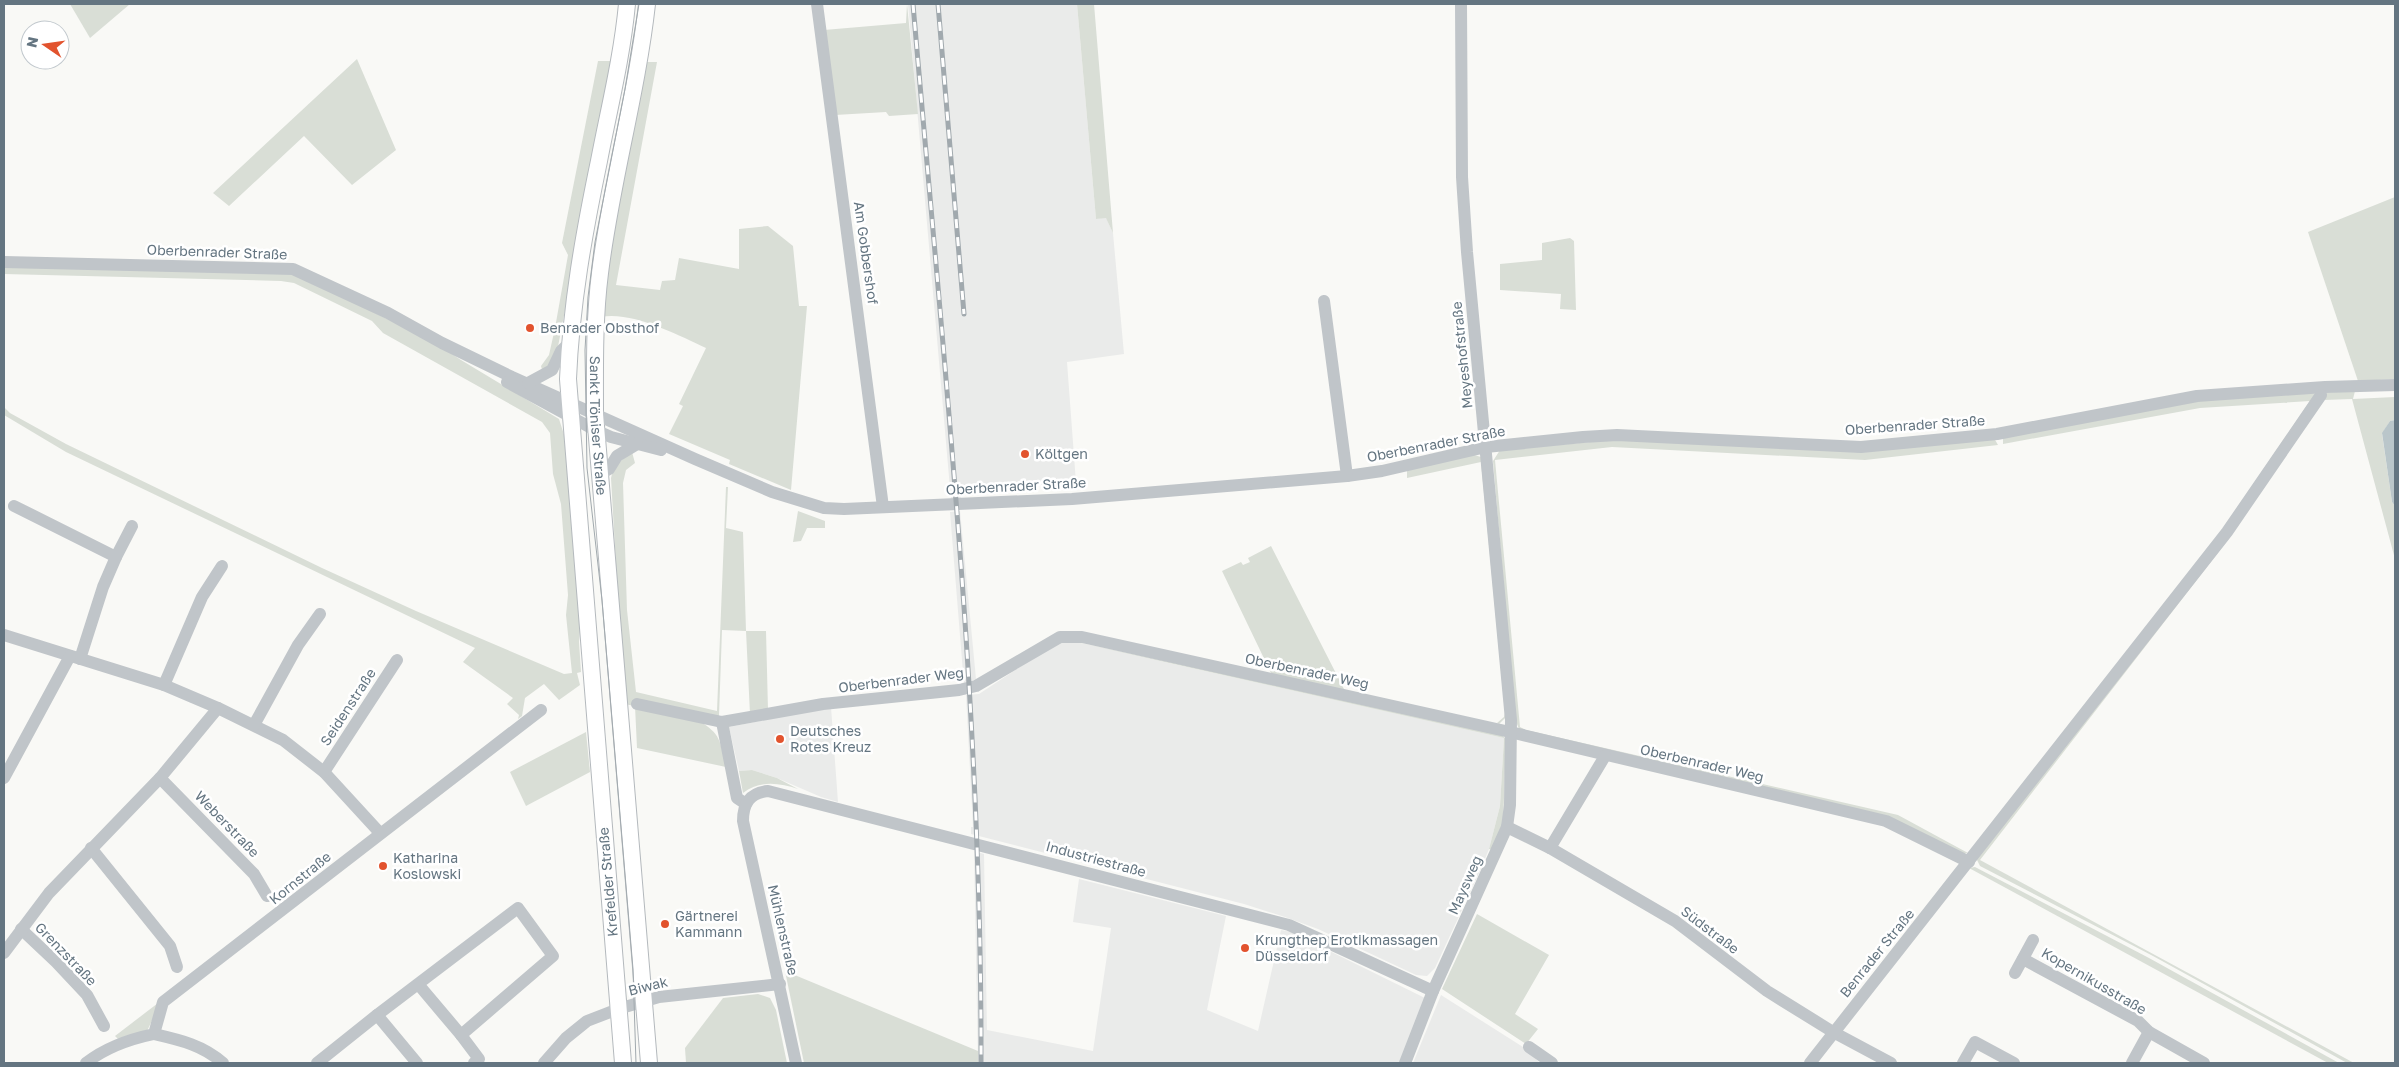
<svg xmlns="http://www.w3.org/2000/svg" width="2399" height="1067" viewBox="0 0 2399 1067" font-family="'Golos Text',sans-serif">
<rect width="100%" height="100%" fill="#f9f9f6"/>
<!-- built -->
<g fill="#eaebea">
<polygon points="908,4 1077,4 1096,219 1106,217 1113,233 1124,354 1067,362 1076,483 960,490 961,499 951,500"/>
<polygon points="960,511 976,679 964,685 950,512"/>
<polygon points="1062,639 1504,738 1500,806 1489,849 1480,871 1435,968 1427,976 1416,975 1318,929 1285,917 1244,904 971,834 971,827 973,827 966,695 979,694"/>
<polygon points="831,707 838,802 821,797 777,778 752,770 739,771 729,727"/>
<polygon points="974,851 984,854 987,1030 1093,1051 1111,928 1073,922 1079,879 1226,916 1207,1010 1258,1031 1281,930 1291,932 1425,998 1399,1063 978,1063"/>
<polygon points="1441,995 1523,1047 1540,1063 1413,1063"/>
</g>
<!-- green -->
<g fill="#d9ded6">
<polygon points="70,4 130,4 90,38"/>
<polygon points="907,4 918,114 889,116 886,112 835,115 824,30 906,23"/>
<polygon points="1077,4 1094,4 1113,233 1106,218 1096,219"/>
<polygon points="357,59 396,150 352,185 304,136 229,206 213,193"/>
<polygon points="598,61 613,61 556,357 543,373 541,366 549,355 555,328 568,255 562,243"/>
<path d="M644 62H657L616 285 660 290 662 281 675 280 679 258 739 269V229L768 226 793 246 799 306H807L791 490 729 464 730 460 669 434 683 406 679 404 706 348C678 335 632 311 601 317L605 272Z"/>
<polygon points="2395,197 2395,379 2358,381 2308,232"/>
<polygon points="1570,238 1574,241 1576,310 1560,309 1561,294 1500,290 1500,264 1542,260 1542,243"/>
<polygon points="4,264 287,273 304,278 434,342 461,360 559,419 567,444 581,614 579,642 581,672 577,673 580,685 559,700 544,684 525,698 522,716 518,719 519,715 507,704 513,698 463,662 475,648 66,452 4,415 4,407 10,413 66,444 322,568 416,611 564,674 572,673 566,615 568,595 561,504 553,474 550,433 542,422 383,333 372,321 294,283 281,281 4,274"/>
<polygon points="2355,391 2353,399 2395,397 2395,420 2390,421 2382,434 2392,502 2395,506 2395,559 2352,399 2324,400 2227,541 1980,860 2354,1063 2347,1063 2153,956 1980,866 1976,858 2224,527 2310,401 2200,408 2003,444 2003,436 2191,400"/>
<polygon points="1994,438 1998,445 1865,460 1612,447 1495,460 1520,727 1526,730 1898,815 1968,853 1960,854 1896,820 1519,729 1515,719 1493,461 1500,450 1613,440 1865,451"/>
<path d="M632 452 635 463 626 470 623 483 627 610 636 692 717 711 726 487H728L726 528 743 532 746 631H766L768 710 750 714 746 631 722 630 719 716 699 721C722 734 720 743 726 767L637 748 635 706 624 704 611 478 614 466Z"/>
<polygon points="1471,454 1481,457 1506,717 1499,724 1497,723 1504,717 1505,713 1481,462 1407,478 1407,469"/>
<polygon points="798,511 825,521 825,528 807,528 801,541 793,542"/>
<polygon points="1271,546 1345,691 1272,675 1222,571 1241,562 1243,565 1250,562 1248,558"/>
<polygon points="1062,639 1500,733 1506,739 1503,827 1492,850 1489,849 1500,806 1504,738"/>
<polygon points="586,732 590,772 526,806 510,772"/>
<path d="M752 770 777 778 798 789C779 783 760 780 743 793L739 771Z"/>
<polygon points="1975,867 2149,958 2339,1063 2328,1063 1969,868"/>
<polygon points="1477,914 1549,955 1515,1014 1538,1029 1526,1044 1442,989"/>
<polygon points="785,971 978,1051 978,1063 804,1063"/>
<polygon points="758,994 770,998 776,1010 787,1063 686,1063 685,1048 723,998"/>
<polygon points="162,1000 147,1031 118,1039 115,1036"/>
</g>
<!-- water -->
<polygon fill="#bac6ca" points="2395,420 2395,506 2392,502 2382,433 2390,421"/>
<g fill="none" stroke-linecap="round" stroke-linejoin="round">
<!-- major casing -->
<g stroke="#b4b9bd" stroke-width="18">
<g id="major">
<path id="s1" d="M647 4C637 94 611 183 600 273 594 320 595 367 595 414L649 1063"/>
<path d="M623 1063 568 379C571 305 584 233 599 161 609 109 622 57 627 4"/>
</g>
</g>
<!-- minor -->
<g stroke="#c0c5c9" stroke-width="12">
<polyline points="817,4 883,507"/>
<polyline points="4,262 293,269 388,313 442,343 512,377 695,459 772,492 824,508 844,509 1072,499 1347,476 1382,471 1486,447 1583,437 1617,435 1861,447 1997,434 2197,396 2325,387 2395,385"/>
<polyline points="1324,301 1347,476"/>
<polyline points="507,382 595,430 611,437 661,450"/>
<polyline points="528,383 552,370 561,351 569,343"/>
<polyline points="600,474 609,469 617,456 637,444"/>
<polyline points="14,506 116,557 103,587 80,659"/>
<polyline points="116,557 132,526"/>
<polyline points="4,635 164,685 218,708 283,740 324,772 380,833"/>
<polyline points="164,685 202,597 222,566"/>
<polyline points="637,704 722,722 823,704 959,690 976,686 1060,637 1082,637 1510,732 1886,821 1969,862"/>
<polyline points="722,722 737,798 746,804"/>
<polyline points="254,725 298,645 320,614"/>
<polyline points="324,772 397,660"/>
<polyline points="4,778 70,656"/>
<polyline points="160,778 254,874 267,896"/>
<polyline points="1507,827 1550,848 1675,921 1767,991 1833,1032 1891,1063"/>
<polyline points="91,848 170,946 177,967"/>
<polyline points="1550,848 1605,756"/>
<polyline points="21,929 56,962 87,995 104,1026"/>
<polyline points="4,953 49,893 160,778 218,708"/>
<polyline points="2023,959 2138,1021 2149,1032 2204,1063"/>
<polyline points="2015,973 2033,940"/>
<polyline points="377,1015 417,1063"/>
<path d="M154 1034C180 1040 203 1045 223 1063"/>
<polyline points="461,1035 479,1059 474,1063"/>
<polyline points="1529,1047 1552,1063"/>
<path d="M86 1063C105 1048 130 1039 154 1034L163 1002 541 710"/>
<polyline points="317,1063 377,1015 518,908 553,956 461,1035 418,984"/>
<polyline points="544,1063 566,1038 587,1021 618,1009 659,997 780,984"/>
<path d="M796 1063 743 821C743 803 750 793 768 791L1289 925 1433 991"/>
<polyline points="1405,1063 1433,991 1507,827 1510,805 1511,720 1467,252 1462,177 1461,4"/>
<polyline points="1810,1063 2227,532 2321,395"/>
<polyline points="1963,1063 1975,1042 2014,1063"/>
<polyline points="2132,1063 2149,1032"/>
</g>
<!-- major -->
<use href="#major" stroke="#fff" stroke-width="16"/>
<!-- tram -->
<polyline stroke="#a1a9ae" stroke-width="1" points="636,1063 633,969 602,600 587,468 585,350 588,297 595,242 625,89 639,4"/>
<!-- rail casing -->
<g stroke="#a1a9ae" stroke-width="5">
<g id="rail">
<path d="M913 4C943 356 982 709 981 1063"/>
<polyline points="938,4 964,314"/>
</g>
</g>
<!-- rail -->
<use href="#rail" stroke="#fff" stroke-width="3" stroke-dasharray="9" stroke-linecap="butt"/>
</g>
<!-- markers -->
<g fill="#e2532e" stroke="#fff" stroke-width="2">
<circle cx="530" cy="328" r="5"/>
<circle cx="1025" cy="454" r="5"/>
<circle cx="780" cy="739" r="5"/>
<circle cx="383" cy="866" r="5"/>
<circle cx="665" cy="924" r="5"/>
<circle cx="1245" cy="948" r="5"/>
</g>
<g text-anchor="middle" stroke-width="5" stroke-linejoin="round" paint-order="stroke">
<!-- street labels -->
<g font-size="14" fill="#647581" stroke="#fff">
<text transform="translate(217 252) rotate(2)" y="5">Oberbenrader Straße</text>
<text transform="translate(866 253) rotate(82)" y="5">Am Gobbershof</text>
<text transform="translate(1462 355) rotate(-96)" y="5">Meyeshofstraße</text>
<text transform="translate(1915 425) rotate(-4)" y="5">Oberbenrader Straße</text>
<text dy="5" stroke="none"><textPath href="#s1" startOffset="426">Sankt Töniser Straße</textPath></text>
<text transform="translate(1436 444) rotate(-11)" y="5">Oberbenrader Straße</text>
<text transform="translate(1016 486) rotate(-3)" y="5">Oberbenrader Straße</text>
<text transform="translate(1307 671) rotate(12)" y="5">Oberbenrader Weg</text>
<text transform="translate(901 680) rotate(-7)" y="5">Oberbenrader Weg</text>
<text transform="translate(348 707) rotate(-57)" y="5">Seidenstraße</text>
<text transform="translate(1702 763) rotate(13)" y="5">Oberbenrader Weg</text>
<text transform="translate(227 824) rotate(46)" y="5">Weberstraße</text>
<text transform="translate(1096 859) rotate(15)" y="5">Industriestraße</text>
<text transform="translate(300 878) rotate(-39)" y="5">Kornstraße</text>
<text transform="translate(608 882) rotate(-95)" y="5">Krefelder Straße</text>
<text transform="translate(1465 885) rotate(-66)" y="5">Maysweg</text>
<text transform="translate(783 930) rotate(77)" y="5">Mühlenstraße</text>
<text transform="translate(1710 930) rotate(37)" y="5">Südstraße</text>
<text transform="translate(1877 953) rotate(-51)" y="5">Benrader Straße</text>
<text transform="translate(66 954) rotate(46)" y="5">Grenzstraße</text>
<text transform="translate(2094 981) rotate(30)" y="5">Kopernikusstraße</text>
<text transform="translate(648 986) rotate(-14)" y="5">Biwak</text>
</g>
<!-- poi labels -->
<g font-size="14" fill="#647581" stroke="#fff" text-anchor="start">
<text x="540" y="333">Benrader Obsthof</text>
<text x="1035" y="459">Költgen</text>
<text x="790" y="736">Deutsches<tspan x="790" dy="16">Rotes Kreuz</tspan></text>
<text x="393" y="863">Katharina<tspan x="393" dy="16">Koslowski</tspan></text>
<text x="675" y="921">Gärtnerei<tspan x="675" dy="16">Kammann</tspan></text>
<text x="1255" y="945">Krungthep Erotikmassagen<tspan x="1255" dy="16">Düsseldorf</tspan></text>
</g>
</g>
<!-- border -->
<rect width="2399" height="1067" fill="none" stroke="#647581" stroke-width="10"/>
<!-- north arrow -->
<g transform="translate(45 45) rotate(283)"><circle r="24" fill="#ffffff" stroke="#c1c8cd"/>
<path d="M0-4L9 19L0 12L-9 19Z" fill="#e2532e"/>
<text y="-8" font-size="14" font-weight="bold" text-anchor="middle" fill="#647581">N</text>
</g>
</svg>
